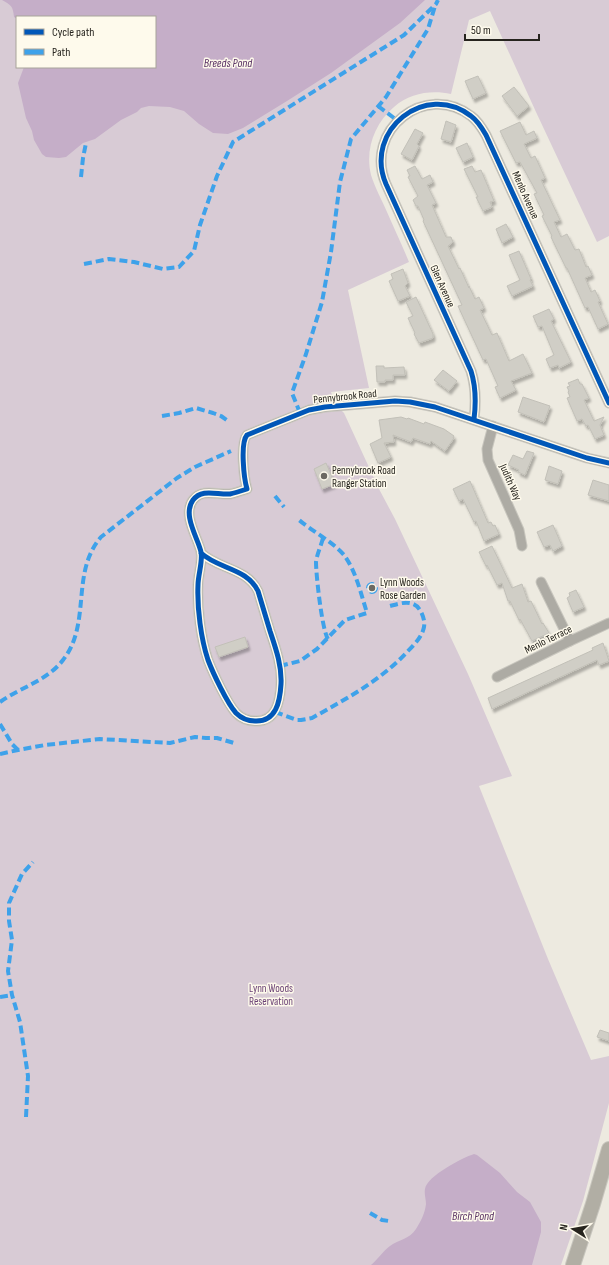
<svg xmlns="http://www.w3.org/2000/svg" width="609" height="1265" viewBox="0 0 609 1265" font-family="'Sofia Sans Condensed',sans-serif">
<defs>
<filter id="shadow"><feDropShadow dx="2" dy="3.5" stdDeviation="1" flood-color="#0004"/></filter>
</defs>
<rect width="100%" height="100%" fill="#edeae0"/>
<!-- green -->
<path fill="#d8cbd5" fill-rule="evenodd" d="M0 0H609V236L597 242 536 112 490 11 469 20 451 94C431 90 410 93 394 107 374 124 365 150 371 175 375 188 382 200 387 212 394 228 402 245 409 262L348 290 369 388 331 392 338 411H342L344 413 379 489 395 519 468 674 512 776 479 786 548 959 591 1060 609 1056V1103L583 1201 561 1265H0ZM17 17H155V67H17Z"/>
<!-- water -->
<g fill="#c5aec8">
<path d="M2 0H425L400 23 331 73 287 101 243 128 228 134 213 133 199 124 184 111 170 107 149 106 141 108 137 112 121 120 95 139 83 143 66 157 59 158 46 157 42 154 34 140 32 131 26 118 18 83 24 67H155V17H17V19L14 17C13 6 11 5 2 0Z"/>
<path d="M474 1154 477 1155 500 1173 517 1192 530 1202 541 1222V1232L532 1265H371C378 1259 383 1251 390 1246 399 1239 409 1240 416 1229 421 1221 425 1213 426 1204 426 1199 424 1194 425 1189 427 1176 462 1158 474 1154Z"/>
</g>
<!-- building -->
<g fill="#d0cec6" stroke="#c2c0b8" filter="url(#shadow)">
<polygon points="478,76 486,93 473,99 465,81"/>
<polygon points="514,87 529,106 517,116 502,96"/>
<polygon points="446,121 456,125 451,142 441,139"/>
<polygon points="520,122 526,135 534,131 537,138 524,144 531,158 535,156 545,178 541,180 560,220 554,222 561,237 567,234 575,250 579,249 586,267 588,266 592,275 585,278 591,292 595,290 600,301 598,302 608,324 598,329 588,307 585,308 567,268 566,268 551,237 552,236 542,216 544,215 534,194 537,193 520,162 516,163 500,131"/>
<polygon points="415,129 423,133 417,144 419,146 412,160 401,154"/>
<polygon points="467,143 473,157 463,162 456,148"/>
<polygon points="415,166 422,179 430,175 433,182 427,185 436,203 432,205 446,237 451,237 453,242 448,246 459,269 460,268 469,288 469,286 475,299 479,297 484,308 480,310 492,335 497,333 509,361 523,354 532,373 511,381 516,390 500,398 495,387 498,386 486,359 483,360 458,306 462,305 423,221 424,220 418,206 416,206 413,200 418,196 408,177 410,176 407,170"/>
<polygon points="472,166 475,172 481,170 494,201 490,202 492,207 483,211 476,197 478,197 464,169"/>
<polygon points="506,224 513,237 502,243 496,229"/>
<polygon points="519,251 531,279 530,280 533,286 512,296 507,286 520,280 509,255"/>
<polygon points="403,269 408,283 405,286 410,296 398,301 389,281 393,279 391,274"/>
<polygon points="416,297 433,334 433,338 419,343 414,334 415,333 408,318 413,316 406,302"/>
<polygon points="549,309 554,319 551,321 571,362 559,368 558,365 550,368 546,359 554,355 542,326 538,327 533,316"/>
<polygon points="376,366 384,366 384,368 404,367 405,375 393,375 393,380 385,380 385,382 377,382"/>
<polygon points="443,370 457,381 449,391 434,380"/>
<polygon points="578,379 580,384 582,384 589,398 584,400 594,421 604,417 600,425 604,435 595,439 588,425 586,426 582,419 577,421 567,398 570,397 568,392 569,391 567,387 570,386 568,383"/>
<polygon points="523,397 550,406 544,422 518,412"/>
<polygon points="401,417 407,419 408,418 424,424 425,422 444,429 454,436 453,438 454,438 445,451 431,441 430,444 413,438 411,442 393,435 394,442 384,443 391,457 378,463 370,444 382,438 379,420"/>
<polygon points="527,451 534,453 525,475 518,472 519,470 508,465 513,455 523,459"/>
<polygon points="326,463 335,484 322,489 314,469"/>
<polygon points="549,466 562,471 558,484 545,480"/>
<polygon points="593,480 609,485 609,501 588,495"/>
<polygon points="470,481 488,523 491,522 493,526 495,525 499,534 484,541 476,521 474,522 463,499 459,501 453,489"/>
<polygon points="553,525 562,546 553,551 550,545 544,547 537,532"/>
<polygon points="492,546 512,588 522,584 528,602 531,601 542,624 543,623 549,633 532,641 520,619 519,620 510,601 508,601 502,583 497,585 487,565 486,566 479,552"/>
<polygon points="576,590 584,607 573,612 567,598 570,596 569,593"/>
<polygon points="245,637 248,647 219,657 215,647"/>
<polygon points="603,643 609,661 599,665 597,660 492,709 488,698 593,650 592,648"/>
<polygon points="600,1030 609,1033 609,1041 597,1037"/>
</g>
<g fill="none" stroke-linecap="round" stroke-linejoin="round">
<!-- street casing -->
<g stroke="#c8c6be" stroke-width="11">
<g id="street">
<path d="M474 419C476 403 476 387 471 371L386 184C363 130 426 81 471 116 478 121 482 128 486 135L609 403"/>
<polyline points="493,426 487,449 488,460 519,530 522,546"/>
<path d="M201 553C218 569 247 568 258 591 262 604 266 618 270 631 276 649 282 666 281 684 280 702 276 722 255 721 248 721 241 718 236 713 227 703 213 673 208 660 201 639 197 608 198 585 198 575 203 561 201 552 198 538 182 515 193 500 202 488 217 495 230 494 235 493 241 491 247 489 244 479 240 443 247 435L309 410 325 407 395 401 410 402 435 407 587 458 609 463"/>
<polyline points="541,582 570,641"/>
<polyline points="497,677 570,641 609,623"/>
</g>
</g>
<!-- primary casing -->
<g stroke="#c8c6be" stroke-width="16">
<polyline id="primary" points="573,1265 593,1204 609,1149"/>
</g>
<!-- street -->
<use href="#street" stroke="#adaba4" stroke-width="9"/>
<!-- primary -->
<use href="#primary" stroke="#b1aea4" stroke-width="14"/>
<!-- quiet -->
<g stroke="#3ea2ea" stroke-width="4" stroke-dasharray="8 4" stroke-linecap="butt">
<polyline points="378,106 398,121"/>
<polyline points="81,177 83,158 86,143"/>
<polyline points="84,264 109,259 134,262 163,269 179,267 194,251 200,225 217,176 233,142 404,35 436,4 438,0"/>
<polyline points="300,413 292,393 306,354 322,302 331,252 340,182 351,139 386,97 428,29 435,6"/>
<polyline points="162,416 179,413 196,408 213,413 221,416 228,421"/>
<polyline points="275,496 284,507"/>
<path d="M323 538C321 546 317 554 316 562 316 575 322 630 328 639"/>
<circle cx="372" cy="588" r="4"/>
<path d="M280 666 300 661 317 649 345 620 367 613C361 594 356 571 344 555 333 542 312 531 299 520"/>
<path d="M0 702C21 687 47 681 63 660 92 623 70 573 101 537L177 478 195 467 231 451"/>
<path d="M275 712 297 720H301L312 718C346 699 380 681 407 652 414 645 422 637 424 627 425 621 423 615 420 610 413 599 401 603 390 606"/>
<polyline points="0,724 12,744 18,750"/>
<polyline points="0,754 18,750 45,745 100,739 170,743 195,737 206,738 217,738 234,743"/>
<polyline points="0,997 12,995"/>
<polyline points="26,1117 28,1076 20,1022 12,995 8,971 12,940 9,921 9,903 22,874 33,862"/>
<polyline points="370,1213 382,1220 389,1221"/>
</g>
<!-- cycleway casing -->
<g stroke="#fefaec" stroke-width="8">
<g id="cycleway">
<path d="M474 419C476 403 476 387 471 371L386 184C363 130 426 81 471 116 478 121 482 128 486 135L609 403"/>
<path d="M201 553C218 569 247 568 258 591 262 604 266 618 270 631 276 649 282 666 281 684 280 702 276 722 255 721 248 721 241 718 236 713 227 703 213 673 208 660 201 639 197 608 198 585 198 575 203 561 201 552 198 538 182 515 193 500 202 488 217 495 230 494 235 493 241 491 247 489 244 479 240 443 247 435L309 410 325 407 395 401 410 402 435 407 587 458 609 463"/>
</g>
</g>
<!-- cycleway -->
<use href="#cycleway" stroke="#0057b8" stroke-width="5"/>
</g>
<!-- markers -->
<g fill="#6c6962" stroke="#fefaec" stroke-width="1.5">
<circle cx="324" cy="476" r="4"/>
<circle cx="372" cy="588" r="4"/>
</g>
<g text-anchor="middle" stroke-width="3" stroke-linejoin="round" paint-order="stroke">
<!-- street labels -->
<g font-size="11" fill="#26241e" stroke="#fefaec">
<text transform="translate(526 195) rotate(66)" y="4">Menlo Avenue</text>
<text transform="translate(443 286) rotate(66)" y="4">Glen Avenue</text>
<text transform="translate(345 396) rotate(-6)" y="4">Pennybrook Road</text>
<text transform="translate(511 482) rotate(66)" y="4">Judith Way</text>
<text transform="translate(548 639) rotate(-26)" y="4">Menlo Terrace</text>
</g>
<!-- poi labels -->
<g font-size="11" fill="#26241e" stroke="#fefaec" text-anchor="start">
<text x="332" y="474">Pennybrook Road<tspan x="332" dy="13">Ranger Station</tspan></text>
<text x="380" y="586">Lynn Woods<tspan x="380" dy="13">Rose Garden</tspan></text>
</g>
<!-- park labels -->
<g font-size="11" fill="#693f74" stroke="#fefaec">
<text x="271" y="992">Lynn Woods<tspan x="271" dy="13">Reservation</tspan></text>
</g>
<!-- water labels -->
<g font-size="12" font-style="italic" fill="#572f62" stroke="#fefaec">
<text x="228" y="67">Breeds Pond</text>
<text x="473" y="1220">Birch Pond</text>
</g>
</g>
<!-- legend -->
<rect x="16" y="16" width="140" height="52" fill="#fefaec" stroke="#a8a49a"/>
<rect x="24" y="29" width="20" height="6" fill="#0057b8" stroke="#a8a49a"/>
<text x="52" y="36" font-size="12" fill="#26241e">Cycle path</text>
<rect x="24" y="49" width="20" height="6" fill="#3ea2ea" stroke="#a8a49a"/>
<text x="52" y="56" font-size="12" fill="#26241e">Path</text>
<!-- north arrow -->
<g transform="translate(573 1229) rotate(281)" stroke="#fefaec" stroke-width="3" paint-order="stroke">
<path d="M0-3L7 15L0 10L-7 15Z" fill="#26241e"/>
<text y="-6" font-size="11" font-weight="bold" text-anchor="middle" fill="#26241e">N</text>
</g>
<!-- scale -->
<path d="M465 34v6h74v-6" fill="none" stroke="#26241e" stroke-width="2"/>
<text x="471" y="34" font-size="12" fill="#26241e" stroke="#fefaec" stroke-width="3" paint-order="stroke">50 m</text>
</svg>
